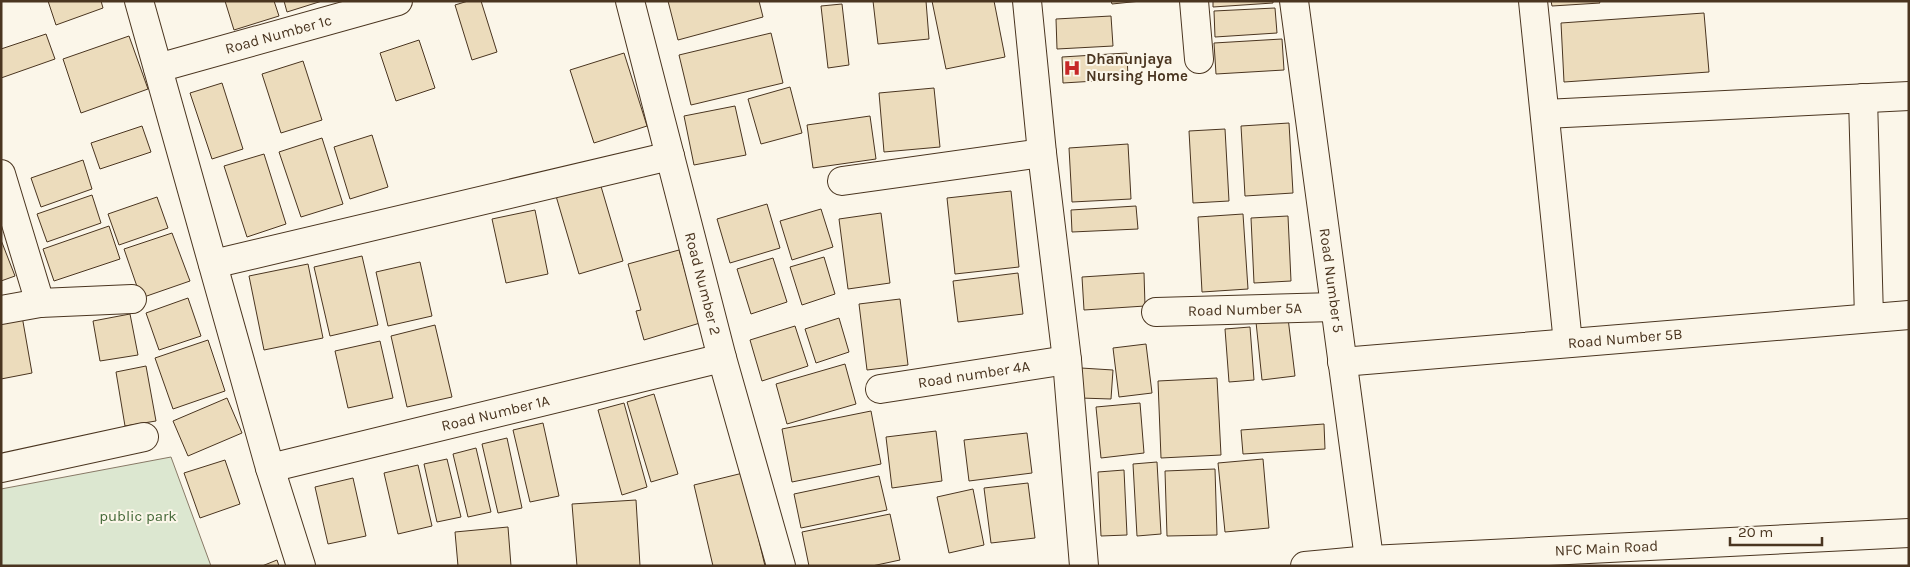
<svg xmlns="http://www.w3.org/2000/svg" width="1910" height="567" viewBox="0 0 1910 567" font-family="Karla,sans-serif">
<rect width="100%" height="100%" fill="#fbf6e9"/>
<!-- green -->
<polygon fill="#dce7d0" stroke="#887966" points="171,457 211,566 1,566 1,489"/>
<!-- building -->
<g fill="#ecdcbc" stroke="#4a3520">
<polygon points="48,1 101,1 103,8 56,25"/>
<polygon points="225,1 274,1 279,16 234,30"/>
<polygon points="284,1 322,1 287,12"/>
<polygon points="468,1 481,1 497,52 472,60 455,5"/>
<polygon points="668,1 759,1 763,17 678,40"/>
<polygon points="873,1 926,1 929,39 878,44"/>
<polygon points="932,1 994,1 1005,57 946,69"/>
<polygon points="1111,1 1141,1 1112,4"/>
<polygon points="1213,1 1273,1 1273,3 1213,7"/>
<polygon points="1551,1 1599,1 1600,3 1552,6"/>
<polygon points="842,4 849,65 828,68 821,6"/>
<polygon points="1275,8 1277,33 1215,37 1214,11"/>
<polygon points="1704,13 1709,72 1564,82 1561,23"/>
<polygon points="1111,16 1113,46 1057,49 1056,19"/>
<polygon points="771,33 783,83 691,105 679,55"/>
<polygon points="46,34 55,59 1,78 1,49"/>
<polygon points="129,36 148,89 81,113 63,59"/>
<polygon points="1282,39 1284,70 1216,74 1214,43"/>
<polygon points="419,40 435,88 396,101 380,53"/>
<polygon points="624,53 647,126 594,143 570,70"/>
<polygon points="1127,53 1128,79 1063,83 1062,57"/>
<polygon points="303,61 322,120 281,133 262,74"/>
<polygon points="222,83 243,149 212,159 190,93"/>
<polygon points="790,87 802,133 761,144 748,99"/>
<polygon points="934,88 940,147 884,152 879,93"/>
<polygon points="735,106 746,155 694,165 684,116"/>
<polygon points="870,116 876,159 813,168 807,125"/>
<polygon points="1289,123 1293,193 1245,196 1241,126"/>
<polygon points="142,126 151,152 100,169 91,143"/>
<polygon points="1225,129 1229,201 1193,203 1189,131"/>
<polygon points="372,135 388,187 350,199 334,147"/>
<polygon points="322,138 343,204 301,217 279,152"/>
<polygon points="1128,144 1131,199 1072,202 1069,148"/>
<polygon points="264,154 286,224 247,237 224,166"/>
<polygon points="83,160 92,189 41,207 31,178"/>
<polygon points="600,183 623,261 579,274 556,196"/>
<polygon points="1011,191 1019,267 955,274 947,198"/>
<polygon points="92,195 101,223 47,242 37,214"/>
<polygon points="157,197 168,228 119,245 108,214"/>
<polygon points="767,204 780,248 730,263 717,219"/>
<polygon points="1136,206 1138,229 1072,232 1071,210"/>
<polygon points="821,209 833,247 792,260 780,221"/>
<polygon points="535,210 548,274 506,283 492,219"/>
<polygon points="881,213 890,283 848,289 839,219"/>
<polygon points="1243,214 1248,289 1202,292 1198,217"/>
<polygon points="1288,216 1291,281 1254,283 1251,218"/>
<polygon points="109,226 120,259 54,281 43,249"/>
<polygon points="172,233 190,281 141,298 124,249"/>
<polygon points="1,240 15,276 1,281"/>
<polygon points="679,250 700,323 644,340 636,311 641,310 628,264"/>
<polygon points="362,256 378,325 330,336 314,267"/>
<polygon points="824,257 835,294 802,305 790,267"/>
<polygon points="773,258 787,302 751,314 737,269"/>
<polygon points="420,262 432,316 388,326 376,272"/>
<polygon points="308,264 323,338 264,350 249,276"/>
<polygon points="1018,273 1023,314 958,322 953,281"/>
<polygon points="1144,273 1145,306 1084,310 1082,277"/>
<polygon points="188,298 201,336 159,350 146,313"/>
<polygon points="900,299 908,365 867,370 859,304"/>
<polygon points="130,314 138,355 100,361 93,321"/>
<polygon points="22,316 32,373 1,379 1,320"/>
<polygon points="839,318 849,352 816,363 805,329"/>
<polygon points="1288,318 1295,376 1262,380 1256,322"/>
<polygon points="435,325 452,397 407,407 391,336"/>
<polygon points="795,326 808,366 762,381 750,340"/>
<polygon points="1250,327 1254,380 1229,382 1225,329"/>
<polygon points="208,340 225,391 173,409 155,358"/>
<polygon points="380,341 393,398 348,408 335,351"/>
<polygon points="1146,344 1152,393 1119,397 1113,348"/>
<polygon points="845,364 856,404 787,424 776,384"/>
<polygon points="146,366 156,421 125,426 116,372"/>
<polygon points="1081,368 1113,370 1111,399 1080,398"/>
<polygon points="1217,378 1221,455 1161,458 1158,381"/>
<polygon points="654,394 678,474 651,482 627,402"/>
<polygon points="227,398 242,433 188,456 173,421"/>
<polygon points="624,403 647,487 622,495 598,410"/>
<polygon points="1140,403 1144,453 1101,458 1096,407"/>
<polygon points="871,411 881,464 792,482 782,429"/>
<polygon points="543,423 559,496 530,502 513,430"/>
<polygon points="1324,424 1325,449 1243,454 1241,430"/>
<polygon points="936,431 942,481 892,488 886,437"/>
<polygon points="1027,433 1032,473 969,481 964,440"/>
<polygon points="507,438 522,508 498,513 482,444"/>
<polygon points="476,448 491,512 468,517 453,454"/>
<polygon points="447,459 461,517 437,522 424,464"/>
<polygon points="1263,459 1269,528 1225,532 1218,463"/>
<polygon points="225,460 240,504 200,518 184,473"/>
<polygon points="1157,462 1161,534 1137,536 1133,464"/>
<polygon points="418,465 432,526 398,534 384,473"/>
<polygon points="1215,469 1217,535 1167,536 1165,471"/>
<polygon points="1124,470 1127,535 1101,536 1098,472"/>
<polygon points="743,473 765,566 713,566 694,485"/>
<polygon points="879,476 887,510 801,528 794,494"/>
<polygon points="353,478 366,536 328,544 315,487"/>
<polygon points="1028,483 1035,538 991,543 984,488"/>
<polygon points="973,489 984,545 949,553 937,497"/>
<polygon points="636,500 640,566 577,566 572,504"/>
<polygon points="890,514 900,560 872,566 809,566 802,532"/>
<polygon points="508,527 511,566 458,566 455,532"/>
<polygon points="277,560 279,566 262,566"/>
</g>
<g fill="none" stroke-linecap="round" stroke-linejoin="round">
<!-- street casing -->
<g stroke="#4a3520" stroke-width="30">
<g id="street">
<polyline points="139,1 270,468 301,566"/>
<path id="s1" d="M630 1 722 358 781 566"/>
<polyline points="1027,1 1042,153 1067,360 1084,566"/>
<polyline points="1194,1 1199,59"/>
<path id="s2" d="M1294 1 1370 566"/>
<polyline points="1533,1 1568,343"/>
<path id="s3" d="M158 68 398 1"/>
<polyline points="1863,98 1869,318"/>
<polyline points="1545,114 1909,96"/>
<polyline points="1,174 40,303"/>
<polyline points="842,181 1042,153"/>
<polyline points="213,264 670,156"/>
<polyline points="1,310 40,303 132,299"/>
<path id="s4" d="M1156 312 1334 307"/>
<path id="s5" d="M1342 362 1909 315"/>
<path id="s6" d="M880 389 1067 360"/>
<polyline points="1,468 144,437"/>
<path id="s7" d="M270 468 722 358"/>
</g>
</g>
<!-- secondary casing -->
<g stroke="#4a3520" stroke-width="30">
<g id="secondary">
<path id="s8" d="M1305 566 1370 560 1909 533"/>
</g>
</g>
<!-- street -->
<use href="#street" stroke="#fbf6e9" stroke-width="28"/>
<!-- secondary -->
<use href="#secondary" stroke="#fbf6e9" stroke-width="28"/>
</g>
<!-- icons -->
<defs>
<g id="hospital-bare" transform="scale(1.35)"><path d="M-5-5h3v3.5h4V-5h3V5h-3V1.5h-4V5h-3Z" fill="#c62828" stroke="#fbf6e9" stroke-width="2.5" paint-order="stroke"/></g>
</defs>
<g fill-rule="evenodd">
<use href="#hospital-bare" x="1072" y="68"/>
</g>
<g text-anchor="middle" stroke-width="4" stroke-linejoin="round" paint-order="stroke">
<!-- street labels -->
<g font-size="15" fill="#4a3520" stroke="#fbf6e9">
<text dy="5" stroke="none"><textPath href="#s3" startOffset="125">Road Number 1c</textPath></text>
<text dy="5" stroke="none"><textPath href="#s2" startOffset="282">Road Number 5</textPath></text>
<text dy="5" stroke="none"><textPath href="#s1" startOffset="292">Road Number 2</textPath></text>
<text dy="5" stroke="none"><textPath href="#s4" startOffset="89">Road Number 5A</textPath></text>
<text dy="5" stroke="none"><textPath href="#s5" startOffset="284">Road Number 5B</textPath></text>
<text dy="5" stroke="none"><textPath href="#s6" startOffset="95">Road number 4A</textPath></text>
<text dy="5" stroke="none"><textPath href="#s7" startOffset="232">Road Number 1A</textPath></text>
<text dy="5" stroke="none"><textPath href="#s8" startOffset="302">NFC Main Road</textPath></text>
</g>
<!-- poi labels -->
<g font-size="15" font-weight="bold" fill="#4a3520" stroke="#fbf6e9" text-anchor="start">
<text x="1086" y="64">Dhanunjaya<tspan x="1086" dy="17">Nursing Home</tspan></text>
</g>
<!-- park labels -->
<g font-size="15" fill="#436837" stroke="#fbf6e9">
<text x="138" y="521">public park</text>
</g>
</g>
<!-- border -->
<rect width="1910" height="567" fill="none" stroke="#4a3520" stroke-width="5"/>
<!-- scale -->
<path d="M1730 537v8h92v-8" fill="none" stroke="#4a3520" stroke-width="2.5"/>
<text x="1738" y="537" font-size="15" fill="#4a3520" stroke="#fbf6e9" stroke-width="4" paint-order="stroke">20 m</text>
</svg>
